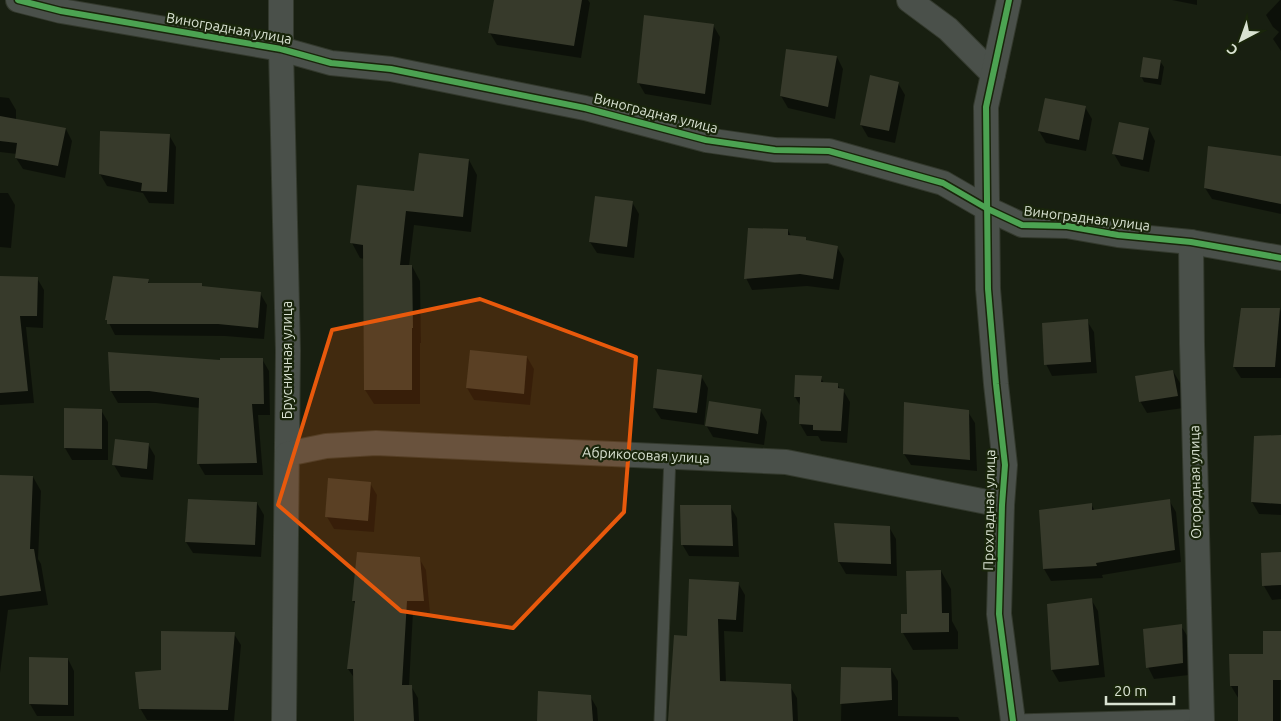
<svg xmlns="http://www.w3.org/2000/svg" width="1281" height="721" viewBox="0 0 1281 721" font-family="Ubuntu,sans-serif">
<rect width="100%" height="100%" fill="#181f11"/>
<!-- shadow -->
<g fill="#0007">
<polygon points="496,0 588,0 590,3 581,58 497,45 490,33"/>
<polygon points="1172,0 1197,0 1197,5"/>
<polygon points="1280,0 1281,0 1281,51 1273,39 1279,32 1273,27 1266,15"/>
<polygon points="713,25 720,37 711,105 645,94 638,82"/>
<polygon points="837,57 843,69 835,119 788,108 781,96"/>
<polygon points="1160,61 1164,67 1161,85 1144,82 1141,76"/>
<polygon points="898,83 905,95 895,143 868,137 861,125"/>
<polygon points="0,97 9,98 16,110 16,120 66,129 72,141 65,178 23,169 16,158 17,154 0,152"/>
<polygon points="1085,107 1092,119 1086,151 1046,143 1039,131"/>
<polygon points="1149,129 1155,141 1149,172 1121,166 1114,154"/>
<polygon points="169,135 176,147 174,204 149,203 143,193 107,186 100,174"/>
<polygon points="1281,157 1281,214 1212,199 1205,188"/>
<polygon points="469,160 477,175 471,232 414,225 409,266 412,266 420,281 421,343 420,343 420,404 374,404 365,390 364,259 360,258 352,243 415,193"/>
<polygon points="0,193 8,193 15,205 11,248 0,247"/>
<polygon points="632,202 639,214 634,258 597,253 590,242"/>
<polygon points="788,230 791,236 805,238 808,242 837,247 844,259 839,290 807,286 752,290 746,278"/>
<polygon points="0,277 37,278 44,290 43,328 26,327 34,403 0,405"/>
<polygon points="148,281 150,284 201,284 204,288 260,293 267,305 264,339 225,336 115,335 109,323"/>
<polygon points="1280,309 1281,312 1281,378 1241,378 1234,367"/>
<polygon points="1087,321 1094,332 1097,373 1052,376 1046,364"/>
<polygon points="110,353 222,361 262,359 269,371 270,415 258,415 263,475 205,475 198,463 200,408 156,403 118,403 111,391"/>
<polygon points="527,357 534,369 530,405 474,400 467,388"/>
<polygon points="1173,371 1180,383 1184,408 1147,413 1140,401"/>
<polygon points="701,376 708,388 704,425 661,419 654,408"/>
<polygon points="821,378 824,383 837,384 841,390 843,390 850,402 847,443 821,441 818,436 807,436 800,424 801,407 795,397"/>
<polygon points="101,410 108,422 108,460 72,460 65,448"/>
<polygon points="761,411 767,422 764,445 713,437 706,425"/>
<polygon points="968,412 975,423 977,471 911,465 904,454"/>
<polygon points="1281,437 1281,515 1259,514 1252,502"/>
<polygon points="148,444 155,456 153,480 121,477 114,465"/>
<polygon points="0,476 33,477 41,491 38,559 41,564 48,605 8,610 0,673"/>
<polygon points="370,483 377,495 374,532 334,529 327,517"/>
<polygon points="1169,500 1176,512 1181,562 1102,575 1103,578 1051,581 1044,569 1041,512 1091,504 1095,511"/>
<polygon points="257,503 264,515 261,557 193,553 186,542"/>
<polygon points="730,506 737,518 739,557 689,556 682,544"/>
<polygon points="889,527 896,539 897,576 846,574 839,562"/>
<polygon points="1281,553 1281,599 1272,600 1264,586"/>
<polygon points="419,558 426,570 430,613 413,612 409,686 411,686 418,698 419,721 355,721 355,679 348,669 356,605 353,601"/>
<polygon points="941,571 951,589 952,621 958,632 958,649 913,650 903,633 909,615"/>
<polygon points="738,583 745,595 743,632 724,631 726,682 790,686 797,698 798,721 670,721 688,638"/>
<polygon points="1091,599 1098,611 1105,677 1059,682 1052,670 1048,605"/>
<polygon points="1181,626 1188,637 1189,675 1154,679 1148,667"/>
<polygon points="1281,632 1280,721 1240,721 1240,701 1231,686 1231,655 1264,655"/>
<polygon points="234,634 241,645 234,721 147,720 140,708 162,671"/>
<polygon points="68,659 74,671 74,716 37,716 30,704"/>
<polygon points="842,669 891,669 898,681 898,716 958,717 960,721 841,721"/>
<polygon points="590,696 597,708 598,721 538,721"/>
</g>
<!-- building -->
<g fill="#373a2b">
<polygon points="494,0 582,0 574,46 488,33"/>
<polygon points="644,15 714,24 705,94 637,83"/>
<polygon points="786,49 837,56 828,107 780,96"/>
<polygon points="1143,57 1161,60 1158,79 1140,77"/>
<polygon points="870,75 899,82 889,131 860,125"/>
<polygon points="1045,98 1086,106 1079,140 1038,131"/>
<polygon points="0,116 66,128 58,166 15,158 17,143 0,141"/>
<polygon points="1119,122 1149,128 1143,160 1112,154"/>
<polygon points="100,131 170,134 167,192 141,191 142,183 99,174"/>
<polygon points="1208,146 1281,156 1281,204 1204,188"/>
<polygon points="419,153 469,159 463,217 406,211 400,265 412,265 413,328 412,328 412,390 364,390 363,245 350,243 357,185 414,191"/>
<polygon points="595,196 633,201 627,247 589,242"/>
<polygon points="748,228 788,229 788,235 806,237 806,240 838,246 833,279 800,274 744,279"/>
<polygon points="0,276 38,277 37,316 20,316 28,391 0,393"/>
<polygon points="113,276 149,279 148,283 202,283 202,286 261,292 258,328 218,324 107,324 107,320 105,320"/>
<polygon points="1241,308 1280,308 1275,367 1233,367"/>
<polygon points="1088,319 1091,362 1044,365 1042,323"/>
<polygon points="470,350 527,356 524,394 466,388"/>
<polygon points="108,352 220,360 220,358 263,358 264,404 252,404 257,463 197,464 199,398 149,391 110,391"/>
<polygon points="657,369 702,375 697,413 653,408"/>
<polygon points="1173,370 1178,396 1139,402 1135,376"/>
<polygon points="795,375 822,376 821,382 838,383 838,388 844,389 841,431 813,430 813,425 799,424 800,397 794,397"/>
<polygon points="709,401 761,409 758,434 705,426"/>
<polygon points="904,402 969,410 970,460 903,454"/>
<polygon points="64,408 102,409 102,449 64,448"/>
<polygon points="1281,435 1281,504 1251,502 1254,436"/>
<polygon points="115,439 149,443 147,469 112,465"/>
<polygon points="0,475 33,476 30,549 34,549 41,591 0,596"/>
<polygon points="328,478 371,482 368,521 325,517"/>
<polygon points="188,499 257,502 255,545 185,542"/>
<polygon points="1170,499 1175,550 1096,563 1097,566 1043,569 1039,510 1092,503 1092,510"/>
<polygon points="680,505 731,505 733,546 681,545"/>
<polygon points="834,523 890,526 891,564 838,562"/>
<polygon points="357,552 420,557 424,601 407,601 402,685 412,685 414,721 354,721 353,669 347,669 355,601 352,601"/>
<polygon points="1281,552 1281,585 1262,586 1261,553"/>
<polygon points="941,570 942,613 949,613 949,632 901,633 901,614 907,614 906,571"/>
<polygon points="689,579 739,582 736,620 718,619 720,681 791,684 793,721 668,721 674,635 687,636"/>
<polygon points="1092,598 1099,665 1051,670 1047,604"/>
<polygon points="1182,624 1183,663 1146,668 1143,629"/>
<polygon points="161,631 235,632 228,710 139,709 135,672 161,670"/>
<polygon points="1263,631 1281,631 1281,680 1273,680 1273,721 1238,721 1238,686 1230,686 1229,654 1263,654"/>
<polygon points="29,657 68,658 68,705 29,704"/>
<polygon points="841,667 891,668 892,700 840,704"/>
<polygon points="538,691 591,695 593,721 537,721"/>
</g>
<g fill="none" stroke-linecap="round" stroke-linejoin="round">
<!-- service casing -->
<g stroke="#33392d" stroke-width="13">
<g id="service">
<polyline points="1013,720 1201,715"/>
<polyline points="660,721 670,456"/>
</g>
</g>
<!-- minor casing -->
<g stroke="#33392d" stroke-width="26">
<g id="minor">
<polyline points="18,0 61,11 281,49 331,63 391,69 585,108 706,140 775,150 829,151 943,183 988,209 1022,225 1067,226 1118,235 1191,242 1281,258"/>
<polyline points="281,0 281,49 288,351 284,721"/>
<polyline points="909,0 948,29 993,74"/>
<polyline points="1009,0 986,107 988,289 996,384 1005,465 1002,505 999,614 1013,721"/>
<polyline points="1191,242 1192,344 1202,721"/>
<polyline points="287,454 326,446 376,443 786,462 1002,505"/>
</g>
</g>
<!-- service -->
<use href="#service" stroke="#4a504a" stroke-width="11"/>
<!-- minor -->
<use href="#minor" stroke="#4a504a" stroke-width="24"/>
<!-- cycleway casing -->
<g stroke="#19250b" stroke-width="9">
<g id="cycleway">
<polyline points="18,0 61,11 281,49 331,63 391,69 585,108 706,140 775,150 829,151 943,183 988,209 1022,225 1067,226 1118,235 1191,242 1281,258"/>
<polyline points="1009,0 986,107 988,289 996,384 1005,465 1002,505 999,614 1013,721"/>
</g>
</g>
<!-- cycleway -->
<use href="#cycleway" stroke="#4ca352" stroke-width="6"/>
</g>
<!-- marked area -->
<path fill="#e8590c" fill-opacity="0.2" stroke="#e8590c" stroke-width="4" stroke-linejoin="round" d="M480 299 636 357 624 512 513 628 401 611 278 505 332 330Z"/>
<g text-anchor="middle" stroke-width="4.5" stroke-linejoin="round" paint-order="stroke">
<!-- street labels -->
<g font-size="14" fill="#d9e2d2" stroke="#19250b">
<text transform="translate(229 28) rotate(10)" y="5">Виноградная улица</text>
<text transform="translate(656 113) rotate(14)" y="5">Виноградная улица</text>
<text transform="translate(1087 218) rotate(7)" y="5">Виноградная улица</text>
<text transform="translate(287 360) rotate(-90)" y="5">Брусничная улица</text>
<text transform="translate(646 455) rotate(3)" y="5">Абрикосовая улица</text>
<text transform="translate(1195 482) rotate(-91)" y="5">Огородная улица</text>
<text transform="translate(989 510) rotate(-89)" y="5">Прохладная улица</text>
</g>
</g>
<!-- north arrow -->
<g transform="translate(1241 40) rotate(221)" stroke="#19250b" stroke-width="4" paint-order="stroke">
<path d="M0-4L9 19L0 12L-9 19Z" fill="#d9e2d2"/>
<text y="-8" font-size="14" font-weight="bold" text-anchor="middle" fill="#d9e2d2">С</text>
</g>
<!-- scale -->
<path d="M1106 696v8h68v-8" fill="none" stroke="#d9e2d2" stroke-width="2.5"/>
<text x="1114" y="696" font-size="15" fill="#d9e2d2" stroke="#19250b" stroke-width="4" paint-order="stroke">20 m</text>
</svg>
